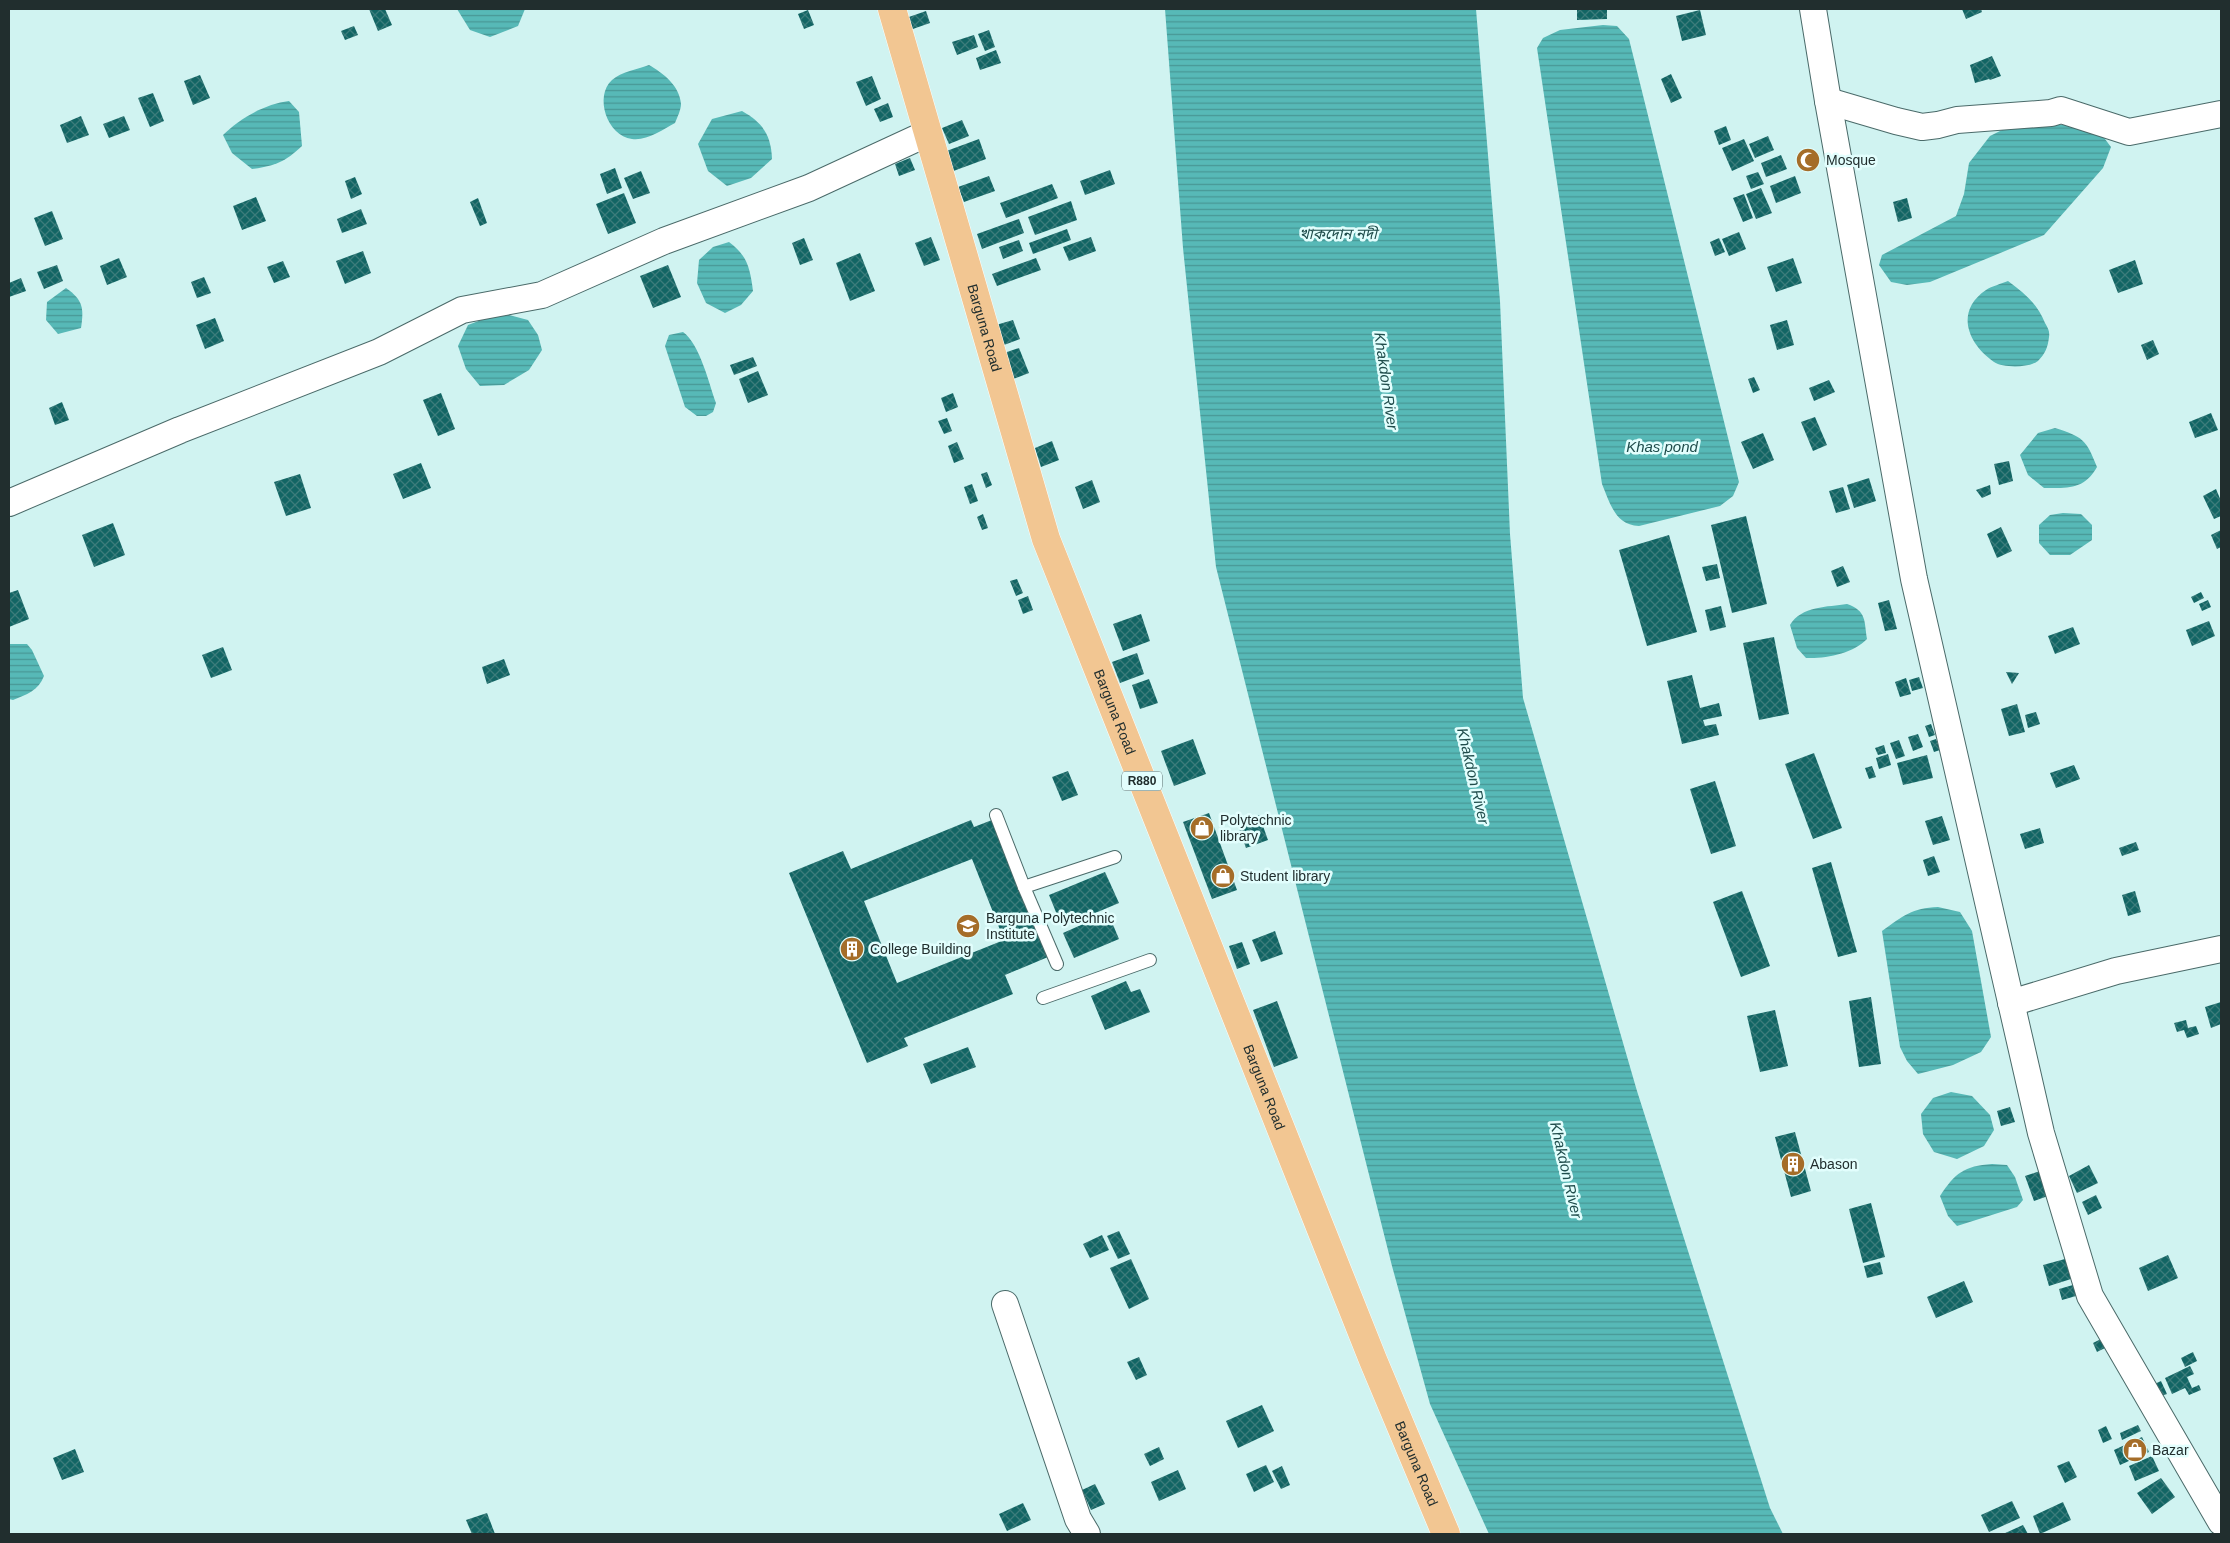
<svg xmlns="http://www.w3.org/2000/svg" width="2230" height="1543" viewBox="0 0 2230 1543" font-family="Arial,'Noto Sans Bengali',sans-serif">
<defs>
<pattern id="water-rules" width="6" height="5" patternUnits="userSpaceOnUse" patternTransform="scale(1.25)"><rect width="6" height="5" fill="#57b9b7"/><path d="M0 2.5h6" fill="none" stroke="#489795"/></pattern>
<pattern id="building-cross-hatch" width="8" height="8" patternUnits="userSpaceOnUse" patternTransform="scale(1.25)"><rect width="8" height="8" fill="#126564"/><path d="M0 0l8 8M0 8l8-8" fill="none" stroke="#3c7c7b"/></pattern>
</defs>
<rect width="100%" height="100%" fill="#d0f3f1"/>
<!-- water -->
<g fill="url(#water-rules)">
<polygon points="457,9 525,9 518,26 490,37 470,30"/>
<polygon points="1165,9 1476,9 1500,301 1510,534 1523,698 1637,1091 1770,1508 1783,1534 1489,1534 1430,1404 1392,1266 1216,567 1183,248"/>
<path d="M1603 25 1617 26 1629 39 1739 482 1733 496 1720 506 1639 526C1615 525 1610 503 1602 484L1537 48 1543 38 1560 30Z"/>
<path d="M649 65C663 73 680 86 681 104 681 110 677 118 675 123 662 130 647 141 632 139 607 136 594 96 612 80 621 72 638 69 649 65Z"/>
<path d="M289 101 299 112 302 146C285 162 275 166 252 169L232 153 223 135C240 118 265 104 289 101Z"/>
<path d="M742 111C763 123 771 135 772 159L751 178 727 186 708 171 698 144 712 119Z"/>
<polygon points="2012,125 2085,125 2102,135 2111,147 2103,168 2044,235 1930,282 1907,285 1891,282 1879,265 1882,255 1956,216 1964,194 1969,163 1990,136"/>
<path d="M729 242C748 256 750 269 753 291L741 305 725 313 706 303 697 283 699 260 713 247Z"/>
<path d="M2008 281C2025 294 2037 303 2045 323 2048 328 2050 332 2049 337 2048 347 2045 354 2038 361 2029 368 2003 368 1994 362 1967 343 1955 311 1986 290 1992 286 2001 284 2008 281Z"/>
<path d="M66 288C83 300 84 308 81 328L58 334 46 320 47 302Z"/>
<polygon points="509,315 528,320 538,335 542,350 529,370 504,385 480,386 466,369 458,346 468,325 489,317"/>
<path d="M683 332C700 344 709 384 716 403L713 412 706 416H697L685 407 665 346 669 335Z"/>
<path d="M2055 428C2083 437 2086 439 2097 467 2084 490 2068 488 2044 488L2028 475 2020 455 2038 433Z"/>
<polygon points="2063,513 2081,514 2092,525 2092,540 2070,555 2050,555 2039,543 2039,525 2050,515"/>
<path d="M1847 604C1867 611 1864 621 1867 639 1854 653 1826 659 1806 658L1797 648 1790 625C1801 606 1828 607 1847 604Z"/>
<path d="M9 644H27L32 650 44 676C39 690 26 695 13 700L9 699Z"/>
<path d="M1938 907 1960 912 1972 931 1991 1037 1981 1052 1953 1065 1918 1074 1907 1061 1900 1047 1882 931C1903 916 1912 908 1938 907Z"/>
<polygon points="1951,1092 1972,1096 1990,1115 1994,1130 1984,1146 1957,1159 1934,1152 1923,1134 1921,1114 1933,1098"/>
<path d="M1992 1164 2007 1165 2015 1177 2023 1200 2017 1207 1957 1226 1948 1216 1940 1196C1955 1173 1964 1166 1992 1164Z"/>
</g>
<!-- building -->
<g fill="url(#building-cross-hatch)" fill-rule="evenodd">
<polygon points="369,9 385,9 392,25 378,31"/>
<polygon points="1577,9 1607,9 1607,19 1577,20"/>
<polygon points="1962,9 1981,9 1982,12 1966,19"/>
<polygon points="808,10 814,25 804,29 798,14"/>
<polygon points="1700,10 1706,35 1682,41 1676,16"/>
<polygon points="926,11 930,23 910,30 906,18"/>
<polygon points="354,26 358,35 345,40 341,31"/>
<polygon points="989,30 995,47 985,51 978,34"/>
<polygon points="974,35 978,47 957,55 952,42"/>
<polygon points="996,50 1001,63 980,70 976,58"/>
<polygon points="1992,56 2001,76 1990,80 1989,79 1975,83 1970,65"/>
<polygon points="1671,74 1682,98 1671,103 1661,79"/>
<polygon points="200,75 210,98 193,105 184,81"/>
<polygon points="872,76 881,99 866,106 856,82"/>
<polygon points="153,93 164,121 150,127 138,98"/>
<polygon points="888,103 893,117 880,122 874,109"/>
<polygon points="81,116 89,135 67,143 60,125"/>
<polygon points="124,116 130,130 109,138 103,124"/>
<polygon points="962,120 969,136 949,144 942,128"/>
<polygon points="1726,126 1731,140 1719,145 1714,131"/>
<polygon points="1768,136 1774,150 1755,158 1749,144"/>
<polygon points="979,139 986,159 948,173 941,153"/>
<polygon points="1744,139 1754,161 1732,171 1722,148"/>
<polygon points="1781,155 1787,169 1766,177 1761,163"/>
<polygon points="910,158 915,170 899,176 895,164"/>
<polygon points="615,168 622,188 607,194 600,174"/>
<polygon points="1110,170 1115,184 1085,195 1080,181"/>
<polygon points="641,171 650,193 633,199 624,178"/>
<polygon points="1758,172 1764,184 1751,189 1746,176"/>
<polygon points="989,176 995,191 964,202 958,187"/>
<polygon points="1795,176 1801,193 1776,203 1770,186"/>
<polygon points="355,177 362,194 351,199 345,181"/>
<polygon points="1052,184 1058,198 1006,218 1000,203"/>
<polygon points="1761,188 1772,213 1756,219 1746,194"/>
<polygon points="624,193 636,223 608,234 596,204"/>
<polygon points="1744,194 1753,218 1743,222 1733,198"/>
<polygon points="256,197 266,221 242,230 233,206"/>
<polygon points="478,198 487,223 480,226 470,202"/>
<polygon points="1907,198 1912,218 1898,222 1893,202"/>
<polygon points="1071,201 1077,220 1035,235 1028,217"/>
<polygon points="361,209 367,224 342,233 337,219"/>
<polygon points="52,211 63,239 45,246 34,218"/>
<polygon points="1019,219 1024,233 982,249 977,234"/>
<polygon points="1067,229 1071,240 1033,254 1029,243"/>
<polygon points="1739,232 1746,249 1729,256 1722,239"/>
<polygon points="931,237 940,260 924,266 915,243"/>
<polygon points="1091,237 1096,251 1069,261 1063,247"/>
<polygon points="804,238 813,260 800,265 792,243"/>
<polygon points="1719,238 1725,252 1715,256 1710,242"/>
<polygon points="1019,240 1023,251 1003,259 999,247"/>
<polygon points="363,251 371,273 345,284 336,261"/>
<polygon points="860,253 875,291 850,301 836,263"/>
<polygon points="119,258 127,277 107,285 100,266"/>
<polygon points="1036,258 1041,270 997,286 992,274"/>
<polygon points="1793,258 1802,283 1776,292 1767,267"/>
<polygon points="2135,260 2143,284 2118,293 2109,270"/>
<polygon points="283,261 290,277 274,283 267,267"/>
<polygon points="57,265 63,281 44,289 37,272"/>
<polygon points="668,265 681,297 653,308 640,276"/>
<polygon points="204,277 211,293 197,298 191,282"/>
<polygon points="21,278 26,291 9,297 9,283"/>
<polygon points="215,318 224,341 205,349 196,325"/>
<polygon points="1013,320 1020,339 1004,345 996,325"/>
<polygon points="1787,320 1794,345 1777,350 1770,325"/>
<polygon points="2153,340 2159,354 2147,360 2141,345"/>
<polygon points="1019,348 1029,373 1013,379 1004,353"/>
<polygon points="753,357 757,366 734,375 730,365"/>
<polygon points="758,371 768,395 748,403 739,379"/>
<polygon points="1754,377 1760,390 1753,393 1748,379"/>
<polygon points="1829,380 1835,392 1814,401 1809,388"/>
<polygon points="441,393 455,429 438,436 423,400"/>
<polygon points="953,393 958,407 946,412 941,398"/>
<polygon points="62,402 69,420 55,425 49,408"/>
<polygon points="2211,413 2218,430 2195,438 2189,422"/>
<polygon points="1815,417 1827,445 1813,451 1801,422"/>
<polygon points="947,418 952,431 944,434 938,421"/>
<polygon points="1763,433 1774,460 1753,469 1741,442"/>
<polygon points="1052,441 1059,460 1041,467 1035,448"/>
<polygon points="957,442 964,459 954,463 948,446"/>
<polygon points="2009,461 2013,481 1999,485 1994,464"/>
<polygon points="421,463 431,488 403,499 393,474"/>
<polygon points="987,472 992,485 986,488 981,474"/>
<polygon points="300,474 311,508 286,516 274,482"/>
<polygon points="1869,478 1876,501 1854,508 1847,485"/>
<polygon points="1092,480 1100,502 1083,509 1075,487"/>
<polygon points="972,484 978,501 970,504 964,487"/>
<polygon points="1990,485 1991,494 1982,498 1976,490"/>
<polygon points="1843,487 1850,509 1836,513 1829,491"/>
<polygon points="2216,489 2221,501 2221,516 2214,519 2203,496"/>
<polygon points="983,514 988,528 982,530 977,517"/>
<polygon points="1746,516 1767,604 1732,613 1711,525"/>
<polygon points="113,523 125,555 94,567 82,535"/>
<polygon points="2001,527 2012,551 1997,558 1987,534"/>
<polygon points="2221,530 2221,547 2217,549 2211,535"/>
<polygon points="1669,535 1697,632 1647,646 1619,550"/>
<polygon points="1717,564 1720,578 1706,581 1702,567"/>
<polygon points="1843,566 1850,582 1837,587 1831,571"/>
<polygon points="1017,579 1023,593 1016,596 1010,581"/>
<polygon points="18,590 29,619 9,627 9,593"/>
<polygon points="2201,592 2204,598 2194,603 2191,597"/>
<polygon points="1028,596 1033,610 1023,614 1018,600"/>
<polygon points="1889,600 1897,629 1885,631 1878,603"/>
<polygon points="2208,600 2211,607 2202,611 2199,604"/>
<polygon points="1721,606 1726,627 1710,631 1705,610"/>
<polygon points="1141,614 1150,641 1123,651 1113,624"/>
<polygon points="2209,621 2215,636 2192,646 2186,630"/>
<polygon points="2073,627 2080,644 2055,654 2048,636"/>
<polygon points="1774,637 1789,714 1759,720 1743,643"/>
<polygon points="223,647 232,670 211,678 202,655"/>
<polygon points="1137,653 1144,674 1120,683 1112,662"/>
<polygon points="504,659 510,675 487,684 482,667"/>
<polygon points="2006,672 2019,673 2012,684"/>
<polygon points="1692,675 1700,708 1719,703 1722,716 1703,720 1705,726 1716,724 1719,735 1682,744 1667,681"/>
<polygon points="1919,677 1923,688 1912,691 1909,680"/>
<polygon points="1906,678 1911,694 1900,697 1895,682"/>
<polygon points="1149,679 1158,703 1140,709 1132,685"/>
<polygon points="2017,704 2025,732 2009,736 2001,709"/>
<polygon points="2036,712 2040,724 2028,728 2025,715"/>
<polygon points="1931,724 1935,735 1929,737 1925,726"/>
<polygon points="1918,734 1923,747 1913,751 1908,737"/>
<polygon points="1193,739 1206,774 1174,786 1161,751"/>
<polygon points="1936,739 1940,750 1934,752 1930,741"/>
<polygon points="1899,740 1905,756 1896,759 1890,743"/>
<polygon points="1884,745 1886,753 1878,755 1875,748"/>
<polygon points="1814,753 1842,828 1813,839 1785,764"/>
<polygon points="1888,754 1891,765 1879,769 1876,758"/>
<polygon points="1927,755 1933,778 1903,785 1897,763"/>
<polygon points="2074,765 2080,779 2056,788 2050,773"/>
<polygon points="1872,766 1876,777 1869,779 1865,768"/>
<polygon points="1068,771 1078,795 1062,801 1052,777"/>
<polygon points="1715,781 1736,846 1711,854 1690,789"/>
<polygon points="1209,813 1237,890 1212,899 1183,822"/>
<polygon points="1259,815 1268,840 1246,848 1237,823"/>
<polygon points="1942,816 1950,840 1933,845 1925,821"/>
<path d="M971 820 974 827 992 820 1048 957 1005 975 1013 994 904 1038 908 1046 867 1063 789 873 843 851 851 869ZM972 859 1004 940 897 983 864 901Z"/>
<polygon points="2040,828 2044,843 2025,849 2020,834"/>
<polygon points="2136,842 2139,850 2122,856 2119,848"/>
<polygon points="1934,856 1940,872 1928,876 1923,860"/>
<polygon points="1831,862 1857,952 1838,957 1812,868"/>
<polygon points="1105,872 1119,903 1062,927 1049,895"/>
<polygon points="1742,891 1770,966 1741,977 1713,902"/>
<polygon points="2135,891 2141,912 2128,916 2122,895"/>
<polygon points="1108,913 1119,939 1074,958 1063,933"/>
<polygon points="1275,931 1283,954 1261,962 1252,940"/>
<polygon points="1242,942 1250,964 1237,969 1229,946"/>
<polygon points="1126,981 1131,992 1140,989 1150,1012 1105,1030 1091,996"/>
<polygon points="1871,997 1881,1064 1859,1067 1849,1001"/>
<polygon points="1277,1001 1298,1058 1274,1067 1253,1010"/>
<polygon points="2221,1002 2221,1024 2211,1028 2205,1007"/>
<polygon points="1775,1010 1788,1066 1760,1072 1747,1016"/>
<polygon points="2186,1020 2188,1028 2196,1026 2199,1034 2187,1038 2184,1030 2177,1032 2174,1023"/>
<polygon points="968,1047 976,1067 931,1084 923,1064"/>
<polygon points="2010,1107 2015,1122 2001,1126 1997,1111"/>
<polygon points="1795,1132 1811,1191 1791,1197 1775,1137"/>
<polygon points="2089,1165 2098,1183 2077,1193 2069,1176"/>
<polygon points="2040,1171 2048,1196 2034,1201 2025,1176"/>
<polygon points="2096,1195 2102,1208 2088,1215 2082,1202"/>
<polygon points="1871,1203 1885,1257 1863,1263 1849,1209"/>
<polygon points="1119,1231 1130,1254 1118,1259 1107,1236"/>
<polygon points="1102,1235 1109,1250 1090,1258 1083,1244"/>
<polygon points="2168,1255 2178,1278 2148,1291 2139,1268"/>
<polygon points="1131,1259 1149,1299 1129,1309 1110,1268"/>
<polygon points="2065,1259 2071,1279 2049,1286 2043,1265"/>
<polygon points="1880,1262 1883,1274 1867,1278 1864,1266"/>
<polygon points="1964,1281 1973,1302 1936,1318 1927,1297"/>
<polygon points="2073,1285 2076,1296 2062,1300 2059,1289"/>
<polygon points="2103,1338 2107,1347 2097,1352 2093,1343"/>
<polygon points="2193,1352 2197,1361 2185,1367 2181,1358"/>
<polygon points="1139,1357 1147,1375 1136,1380 1127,1362"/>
<polygon points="2190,1366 2194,1374 2187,1377 2192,1388 2199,1385 2201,1390 2189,1395 2185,1388 2172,1394 2165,1378"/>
<polygon points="2161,1381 2167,1394 2156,1398 2150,1386"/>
<polygon points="1262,1405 1274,1431 1238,1448 1226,1421"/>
<polygon points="2138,1425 2141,1431 2122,1440 2120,1433"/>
<polygon points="2106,1426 2112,1439 2103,1443 2098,1430"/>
<polygon points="2142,1437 2149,1452 2120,1465 2114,1450"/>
<polygon points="1159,1447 1164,1459 1150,1466 1144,1454"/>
<polygon points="75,1449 84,1472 62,1480 53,1458"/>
<polygon points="2152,1456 2159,1471 2135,1481 2129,1466"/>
<polygon points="2069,1461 2077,1477 2065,1483 2057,1466"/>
<polygon points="1266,1465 1274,1482 1254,1492 1246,1474"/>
<polygon points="1282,1466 1290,1485 1281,1489 1272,1471"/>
<polygon points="1178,1470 1186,1489 1159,1501 1151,1482"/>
<polygon points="2161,1478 2175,1497 2152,1514 2137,1493"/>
<polygon points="1095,1484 1105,1504 1091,1510 1082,1490"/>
<polygon points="2012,1501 2020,1518 1989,1532 1981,1515"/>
<polygon points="2063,1502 2071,1520 2040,1534 2033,1516"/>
<polygon points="1023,1503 1031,1520 1007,1531 999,1514"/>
<polygon points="487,1513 495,1534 472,1534 466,1520"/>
<polygon points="2023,1525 2028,1534 2003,1534"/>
</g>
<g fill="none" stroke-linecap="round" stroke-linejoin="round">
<!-- service casing -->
<g stroke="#4a6a69" stroke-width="14">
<g id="service">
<polyline points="996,815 1024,887 1115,857"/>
<polyline points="1024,887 1057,964"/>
<polyline points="1043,998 1150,960"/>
</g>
</g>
<!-- minor casing -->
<g stroke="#4a6a69" stroke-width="28">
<g id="minor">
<polyline points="1813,9 1828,101 1914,579 2041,1133 2090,1296 2221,1522"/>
<polyline points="1828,101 1896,121 1922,127 1938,125 1957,120 2051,113 2061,110 2129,132 2221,114"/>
<polyline points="9,503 180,430 379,352 462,310 542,295 664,241 809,188 928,133"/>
<polyline points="2011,1003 2116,971 2221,949"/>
<polyline points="1005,1304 1078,1519 1087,1534"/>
</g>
</g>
<!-- primary casing -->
<g stroke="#fff" stroke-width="29">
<g id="primary">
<path id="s1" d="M892 9 1046 539 1373 1360 1446 1534"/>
</g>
</g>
<!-- service -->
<use href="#service" stroke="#fff" stroke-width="12"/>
<!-- minor -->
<use href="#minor" stroke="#fff" stroke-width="26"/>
<!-- primary -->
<use href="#primary" stroke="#f2c692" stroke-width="28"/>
</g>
<!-- icons -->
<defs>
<g id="mosque-disc" transform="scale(1.25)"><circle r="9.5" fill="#a56d29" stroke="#e2fefd"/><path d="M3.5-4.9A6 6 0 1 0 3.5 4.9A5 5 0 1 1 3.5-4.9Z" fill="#fff"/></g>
<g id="shop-disc" transform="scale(1.25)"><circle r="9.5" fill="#a56d29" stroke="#e2fefd"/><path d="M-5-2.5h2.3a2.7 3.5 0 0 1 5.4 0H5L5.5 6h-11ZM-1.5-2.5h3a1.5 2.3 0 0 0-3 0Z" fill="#fff"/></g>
<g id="university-disc" transform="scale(1.25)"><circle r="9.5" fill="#a56d29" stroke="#e2fefd"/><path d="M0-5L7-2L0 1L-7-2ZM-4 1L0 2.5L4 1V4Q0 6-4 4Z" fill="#fff"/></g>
<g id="building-disc" transform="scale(1.25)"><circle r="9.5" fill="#a56d29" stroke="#e2fefd"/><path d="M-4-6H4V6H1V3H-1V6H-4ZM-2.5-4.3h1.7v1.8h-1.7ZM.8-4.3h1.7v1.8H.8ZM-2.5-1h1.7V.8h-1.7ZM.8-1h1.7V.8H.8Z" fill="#fff"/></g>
</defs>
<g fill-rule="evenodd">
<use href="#mosque-disc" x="1808" y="160"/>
<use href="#shop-disc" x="1202" y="828"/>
<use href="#shop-disc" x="1223" y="876"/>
<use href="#university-disc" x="968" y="926"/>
<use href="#building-disc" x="852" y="949"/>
<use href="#building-disc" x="1793" y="1164"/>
<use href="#shop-disc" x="2135" y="1450"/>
</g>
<g text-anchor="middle" stroke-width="5" stroke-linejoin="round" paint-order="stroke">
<!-- shield labels -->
<rect fill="#e2fefd" stroke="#5b6c6c" stroke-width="1" x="1122" y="771.5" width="40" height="19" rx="4"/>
<g font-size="12" font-weight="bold" fill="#212e2e">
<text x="1142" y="785">R880</text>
</g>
<!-- poi labels -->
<g font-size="14" fill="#212e2e" stroke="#e2fefd" text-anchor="start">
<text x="1826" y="165">Mosque</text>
<text x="1220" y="825">Polytechnic<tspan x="1220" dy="16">library</tspan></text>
<text x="1240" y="881">Student library</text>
<text x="986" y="923">Barguna Polytechnic<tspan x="986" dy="16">Institute</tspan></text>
<text x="870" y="954">College Building</text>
<text x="1810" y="1169">Abason</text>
<text x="2152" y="1455">Bazar</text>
</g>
<!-- street labels -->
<g font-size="14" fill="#212e2e" stroke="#e2fefd">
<text dy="5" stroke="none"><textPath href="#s1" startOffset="332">Barguna Road</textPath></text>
<text dy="5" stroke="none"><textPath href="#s1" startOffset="738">Barguna Road</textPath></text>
<text dy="5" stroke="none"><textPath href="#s1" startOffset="1142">Barguna Road</textPath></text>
<text dy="5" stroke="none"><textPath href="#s1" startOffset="1548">Barguna Road</textPath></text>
</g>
<!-- water labels -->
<g font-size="15" font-style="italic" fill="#204d4c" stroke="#e2fefd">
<text x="1338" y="239">খাকদোন নদী</text>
<text transform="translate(1386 381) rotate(82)" y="5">Khakdon River</text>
<text x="1662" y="452">Khas pond</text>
<text transform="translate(1473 776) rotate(77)" y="5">Khakdon River</text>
<text transform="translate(1566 1170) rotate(77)" y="5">Khakdon River</text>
</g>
</g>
<!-- border -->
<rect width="2230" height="1543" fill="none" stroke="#212e2e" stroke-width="20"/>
</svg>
